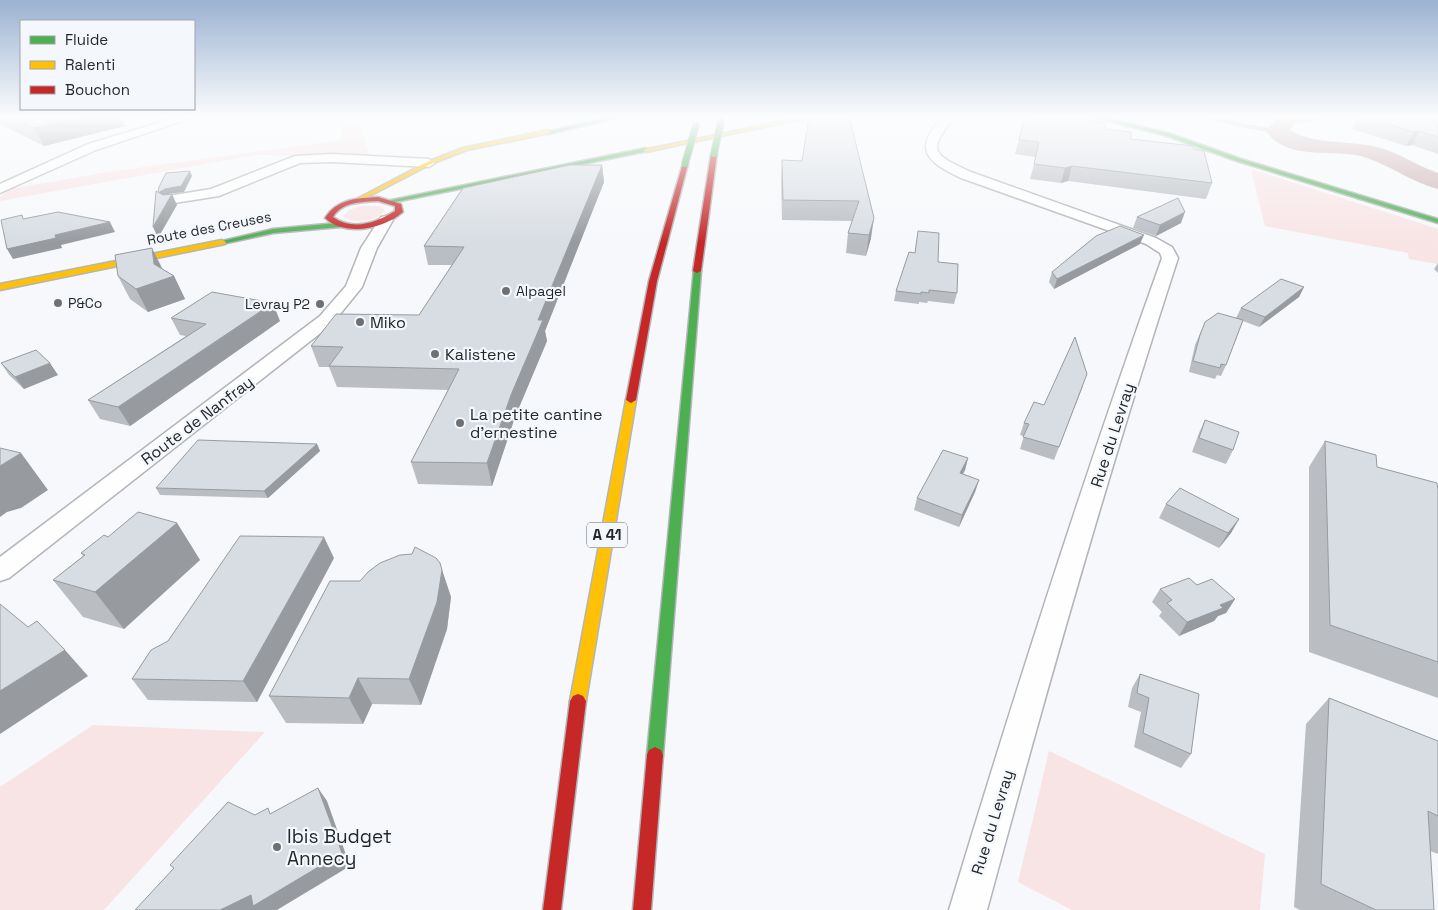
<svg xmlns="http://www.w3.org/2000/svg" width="1438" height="910" viewBox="0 0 1438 910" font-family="'Space Grotesk',sans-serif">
<rect width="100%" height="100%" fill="#f6f8fb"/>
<!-- green -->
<g fill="#f8e4e5">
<polygon points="340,116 357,116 370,157 256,155 0,201 0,197 9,189 108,172 342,140"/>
<polygon points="1251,169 1438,229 1438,264 1409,259 1408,253 1265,226"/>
<path d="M361 206H379L385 210C378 222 354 224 343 217L349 210Z"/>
<polygon points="93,725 265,732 104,910 0,910 0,787"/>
<polygon points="1049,751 1265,854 1260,910 1072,910 1018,882"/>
</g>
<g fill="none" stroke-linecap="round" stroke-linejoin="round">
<!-- stream -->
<polyline stroke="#c9b0b1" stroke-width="4" points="1207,116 1245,126 1277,131"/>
<!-- river -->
<path fill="#c9b0b1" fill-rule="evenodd" d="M1280 116H1322L1319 120 1295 124 1290 130C1313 145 1349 140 1377 147 1398 152 1417 166 1438 173V189C1411 182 1390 165 1364 157 1333 148 1287 162 1266 131Z"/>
<!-- street casing -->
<g stroke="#b3b5b8" stroke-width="3">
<g id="street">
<polygon points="181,116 197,116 96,150 0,193 0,184 88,144"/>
<path d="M943 116H955C928 151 930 153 971 172L1156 238 1172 247 1178 258C1108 473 1046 691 987 910H949C1015 691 1085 473 1162 258L1160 253 1146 244 961 178C925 161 913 149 943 116Z"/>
<polygon points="332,154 429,159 435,163 429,167 332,162 300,163 219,196 168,204 161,200 168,196 211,189 295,156"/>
<polygon points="386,216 393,220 377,248 362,287 332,324 9,578 0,581 0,557 320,316 346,286 361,248 381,217"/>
</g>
</g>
<!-- fast casing -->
<g stroke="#b3b5b8" stroke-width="3">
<g id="fast">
<polygon points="617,116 626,116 548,134 545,132"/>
<polygon points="1090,116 1097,116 1168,133 1241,159 1438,219 1438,223 1237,161 1164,135 1090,117"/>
<polygon points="646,148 648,149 648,151 390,203 387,201"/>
<polygon points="337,223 341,225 340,227 273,233 222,244 218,242 273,229"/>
<polygon points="694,269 701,271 663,755 661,760 655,763 649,760 647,755"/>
</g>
</g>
<!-- slow casing -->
<g stroke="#b3b5b8" stroke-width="3">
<g id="slow">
<polygon points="807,116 816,116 646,152 643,150"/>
<polygon points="548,130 550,133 467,150 431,164 358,202 353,201 427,162 463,148"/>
<polygon points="222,240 226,242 225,244 0,290 0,284"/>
<polygon points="631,397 636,400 586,701 583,706 578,708 573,706 570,701 626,400"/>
</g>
</g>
<!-- jam casing -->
<g stroke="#b3b5b8" stroke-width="3">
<g id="jam">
<polygon points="714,152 717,154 701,271 697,273 693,271 711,154"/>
<polygon points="683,163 688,164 657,281 636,400 631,403 626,400 649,281"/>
<path d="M378 197 401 204 403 212C384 229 345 237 325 218 337 199 357 198 378 197ZM378 201 395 206V211C376 223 353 231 333 217 342 202 361 202 378 201Z"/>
<polygon points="578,694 583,696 586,701 561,910 543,910 570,701 573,696"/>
<polygon points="655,747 661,750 663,755 651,910 633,910 647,755 649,750"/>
</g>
</g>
<!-- street -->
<use href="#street" fill="#fefefe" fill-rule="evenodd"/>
<!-- fast -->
<use href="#fast" fill="#4caf50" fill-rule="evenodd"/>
<!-- slow -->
<use href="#slow" fill="#ffc107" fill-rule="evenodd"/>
<!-- jam -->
<use href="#jam" fill="#c62828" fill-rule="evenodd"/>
<!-- fast-bridge casing -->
<g stroke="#a3adb8" stroke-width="8" stroke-linecap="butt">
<g id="fast-bridge">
<polyline points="714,154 721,121"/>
<polyline points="685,164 696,125"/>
</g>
</g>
<!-- fast-bridge -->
<use href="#fast-bridge" stroke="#4caf50" stroke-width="6"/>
</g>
<!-- wall -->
<g fill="#babec3">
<polygon points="0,116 120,116 125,126 44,146 0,124"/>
<polygon points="1358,116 1438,116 1438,154 1412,145 1406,146 1352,129"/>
<polygon points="850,120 871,238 866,256 846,253 848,233 852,221 782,220 781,178 782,160 802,161"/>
<polygon points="1024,121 1106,129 1131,139 1194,149 1212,183 1206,199 1068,181 1061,183 1030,179 1036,157 1015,154"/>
<polygon points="602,165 604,182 545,331 547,341 515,417 492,486 418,484 411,462 448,390 337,387 329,367 319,367 311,346 419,315 452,265 428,265 424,246"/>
<polygon points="1137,217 1181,223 1156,236 1133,228"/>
<polygon points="1140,244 1054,289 1049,282 1052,272"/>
<polygon points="938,262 957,293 954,304 928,301 927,303 919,302 919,304 894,301 896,291"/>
<polygon points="1438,263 1438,273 1434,269"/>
<polygon points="162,269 174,276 185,299 148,312 130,299 118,276"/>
<polygon points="1304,287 1299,297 1259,327 1243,321 1226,365 1221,376 1217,375 1215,379 1189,372 1195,345 1205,322 1236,318 1241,308"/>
<polygon points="171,318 280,321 130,426 100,419 88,400 186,336 180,335"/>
<polygon points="1,363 58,375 24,389 9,375"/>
<polygon points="1083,386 1054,460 1020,449 1024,436 1020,435 1024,423 1044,405"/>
<polygon points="1205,420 1233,450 1226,464 1192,452 1199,433"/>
<polygon points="1325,441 1377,467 1438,490 1438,698 1309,652 1309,467"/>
<polygon points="317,444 320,451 268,498 160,495 156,488"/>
<polygon points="968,458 965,470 963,474 979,480 975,492 959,527 914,510 917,498"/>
<polygon points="1166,504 1239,519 1231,533 1219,548 1159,518"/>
<polygon points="177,523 200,560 124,629 83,617 53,580 83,556 81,553 108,537"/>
<polygon points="334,558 257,702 148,700 132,679"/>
<polygon points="442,570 451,597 447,629 421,705 372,704 363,724 286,723 269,696 360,581"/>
<polygon points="1197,585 1235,599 1226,613 1218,616 1214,621 1179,636 1159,616 1162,612 1152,602 1160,589"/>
<polygon points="1140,674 1191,754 1181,768 1134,747 1141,712 1128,707 1132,688"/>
<polygon points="1329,698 1438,741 1438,854 1430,851 1434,910 1300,910 1294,907 1306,724"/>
</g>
<!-- shaded-wall -->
<g fill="#979b9f">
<polygon points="86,116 120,116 125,126 44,146 34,128"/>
<polygon points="1419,131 1412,145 1406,146 1414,132"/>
<polygon points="602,165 604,182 545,331 547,341 515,417 492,486 487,463 538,320"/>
<polygon points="1072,166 1068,181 1061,183 1065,168"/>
<polygon points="190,171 192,176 184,192 168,194 161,198 158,193"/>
<polygon points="172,194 177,205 158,238 153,227"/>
<polygon points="1185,212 1181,223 1156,236 1160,225"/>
<polygon points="874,218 871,238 866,256 869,235"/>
<polygon points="110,222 115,232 61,245 62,248 13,259 7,249 55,235"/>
<polygon points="1144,235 1140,244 1054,289 1057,279"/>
<polygon points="152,248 163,270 174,276 185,299 148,312 136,289 154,264"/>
<polygon points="1304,287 1299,297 1259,327 1265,317"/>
<polygon points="273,303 280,321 130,426 118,407"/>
<polygon points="50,363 58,375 24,389 15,377"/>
<polygon points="317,444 320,451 268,498 264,491"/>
<polygon points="21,453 48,490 21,508 7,512 0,517 0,466"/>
<polygon points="968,458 965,470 957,485 960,473"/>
<polygon points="979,480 975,492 959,527 962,515"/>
<polygon points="1239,519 1231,533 1219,548 1228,533"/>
<polygon points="177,523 200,560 124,629 95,592"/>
<polygon points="324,537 334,558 257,702 243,681"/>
<polygon points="442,570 451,597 447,629 421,705 409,679"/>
<polygon points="1235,599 1226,613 1218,616 1214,621 1179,636 1187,622 1220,605"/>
<polygon points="65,650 88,676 0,734 0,691"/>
<polygon points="358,678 372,704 363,724 349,698"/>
<polygon points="318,788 327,801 350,866 277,910 220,910"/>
</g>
<!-- building -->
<g fill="#d8dde3" stroke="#979b9f">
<polygon points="9,116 86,116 34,128"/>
<polygon points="1030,116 1062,116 1104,123 1106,129 1131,132 1131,139 1193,146 1194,149 1204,151 1212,183 1072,166 1065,168 1034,164 1039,142 1019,140 1024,121 1028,121"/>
<polygon points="1361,116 1438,116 1438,137 1419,131 1414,132"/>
<polygon points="809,118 850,120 874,218 869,235 848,233 859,201 783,200 782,160 802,161"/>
<polygon points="570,165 602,165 538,320 543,320 511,395 487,463 411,462 459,369 329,366 343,347 311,346 336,314 419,315 464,247 424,246 463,188"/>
<polygon points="190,171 181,186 165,189 158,193 159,187 166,173"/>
<polygon points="156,191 163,195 172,194 153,227"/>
<polygon points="1178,198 1185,212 1160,225 1137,217"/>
<polygon points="58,212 110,222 55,235 56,238 7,249 1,220 22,215 23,219"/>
<polygon points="1120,226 1144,235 1057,279 1052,272 1096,236"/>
<polygon points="918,231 939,233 938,262 958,264 957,293 929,290 929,293 921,292 921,294 896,291 909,252 915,253"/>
<polygon points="152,248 154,264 174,276 136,289 118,276 115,255"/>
<polygon points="1281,279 1304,287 1265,317 1241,308"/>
<polygon points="212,292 273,303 118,407 88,400 206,324 171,318"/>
<polygon points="1218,313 1243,320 1226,365 1221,364 1220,368 1193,361 1200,335 1205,322"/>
<polygon points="1075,337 1087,374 1059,447 1023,437 1029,424 1024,423 1034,402 1044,405"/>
<polygon points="36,350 50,363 15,377 1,363"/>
<polygon points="1205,420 1239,432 1233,450 1199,438"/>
<polygon points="198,440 317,444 264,491 156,488"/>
<polygon points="1325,441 1376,455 1377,467 1437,483 1438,490 1438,662 1330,625"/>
<polygon points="0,448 21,453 0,466"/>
<polygon points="943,450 968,458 960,473 979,480 962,515 917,498"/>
<polygon points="1180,488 1239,519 1228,533 1166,504"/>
<polygon points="138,512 177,523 95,592 53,580 85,555 81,553 104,535 108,537"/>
<polygon points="240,536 324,537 243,681 132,679 151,650 168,641"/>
<polygon points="415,547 436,558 440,563 442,570 437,602 409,679 358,678 349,698 269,696 330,581 360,581 368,572 380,563 400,555 412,554"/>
<polygon points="1189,578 1197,585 1212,579 1235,599 1220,605 1223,608 1187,622 1167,603 1172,600 1160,589"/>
<polygon points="0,604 28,627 37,621 65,650 0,691"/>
<polygon points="1140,674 1199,694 1191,754 1143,733 1149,698 1137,693"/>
<polygon points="1329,698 1438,741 1438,816 1428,811 1434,910 1376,910 1321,884"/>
<polygon points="318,788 342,853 253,906 251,895 220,910 135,910 174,868 170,865 228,802 255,815 268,808 270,814"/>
</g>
<!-- sky -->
<linearGradient id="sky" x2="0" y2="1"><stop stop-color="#9bb2d2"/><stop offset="0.48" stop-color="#fbfcfd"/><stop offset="1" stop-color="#fbfcfd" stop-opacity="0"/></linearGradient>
<rect width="1438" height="243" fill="url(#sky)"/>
<!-- markers -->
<g fill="#6e7073" stroke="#f4f8fd" stroke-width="2">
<circle cx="506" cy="291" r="5"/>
<circle cx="58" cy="303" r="5"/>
<circle cx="320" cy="304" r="5"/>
<circle cx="360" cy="322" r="5"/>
<circle cx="435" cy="354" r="5"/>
<circle cx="460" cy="423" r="5"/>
<circle cx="277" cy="847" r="5"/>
</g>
<g text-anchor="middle" stroke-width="4.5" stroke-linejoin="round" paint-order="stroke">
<!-- far-street labels -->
<g font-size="14" fill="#24272a" stroke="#f4f8fd">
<text transform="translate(209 228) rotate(-11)" y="5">Route des Creuses</text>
</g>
<!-- far-poi labels -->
<g font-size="14" fill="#24272a" stroke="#f4f8fd" text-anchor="start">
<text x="516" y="296">Alpagel</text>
<text x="68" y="308">P&amp;Co</text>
<text x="310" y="309" text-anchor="end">Levray P2</text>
</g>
<!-- shield labels -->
<rect fill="#f4f8fd" stroke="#626669" stroke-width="1" x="587" y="522.5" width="40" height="25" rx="4"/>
<g font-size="15" font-weight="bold" fill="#24272a">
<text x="607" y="540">A 41</text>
</g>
<!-- poi labels -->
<g font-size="16" fill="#24272a" stroke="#f4f8fd" text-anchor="start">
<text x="370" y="328">Miko</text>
<text x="445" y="360">Kalistene</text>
<text x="470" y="420">La petite cantine<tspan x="470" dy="18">d'ernestine</tspan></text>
</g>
<!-- street labels -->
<g font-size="16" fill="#24272a" stroke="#f4f8fd">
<text transform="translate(197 420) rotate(-37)" y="6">Route de Nanfray</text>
<text transform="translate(1112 435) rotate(-72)" y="6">Rue du Levray</text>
<text transform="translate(992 822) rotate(-73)" y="6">Rue du Levray</text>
</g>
<!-- near-poi labels -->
<g font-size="19" fill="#24272a" stroke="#f4f8fd" text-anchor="start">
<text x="287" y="843">Ibis Budget<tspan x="287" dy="22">Annecy</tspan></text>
</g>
</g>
<!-- legend -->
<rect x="20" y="20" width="175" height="90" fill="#f4f8fd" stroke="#a1a4a9"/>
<rect x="30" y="36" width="25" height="8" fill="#4caf50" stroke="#a1a4a9"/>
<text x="65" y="45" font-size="15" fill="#24272a">Fluide</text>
<rect x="30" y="61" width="25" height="8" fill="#ffc107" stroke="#a1a4a9"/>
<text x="65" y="70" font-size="15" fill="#24272a">Ralenti</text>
<rect x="30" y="86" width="25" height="8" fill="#c62828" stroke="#a1a4a9"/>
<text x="65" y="95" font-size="15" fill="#24272a">Bouchon</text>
</svg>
